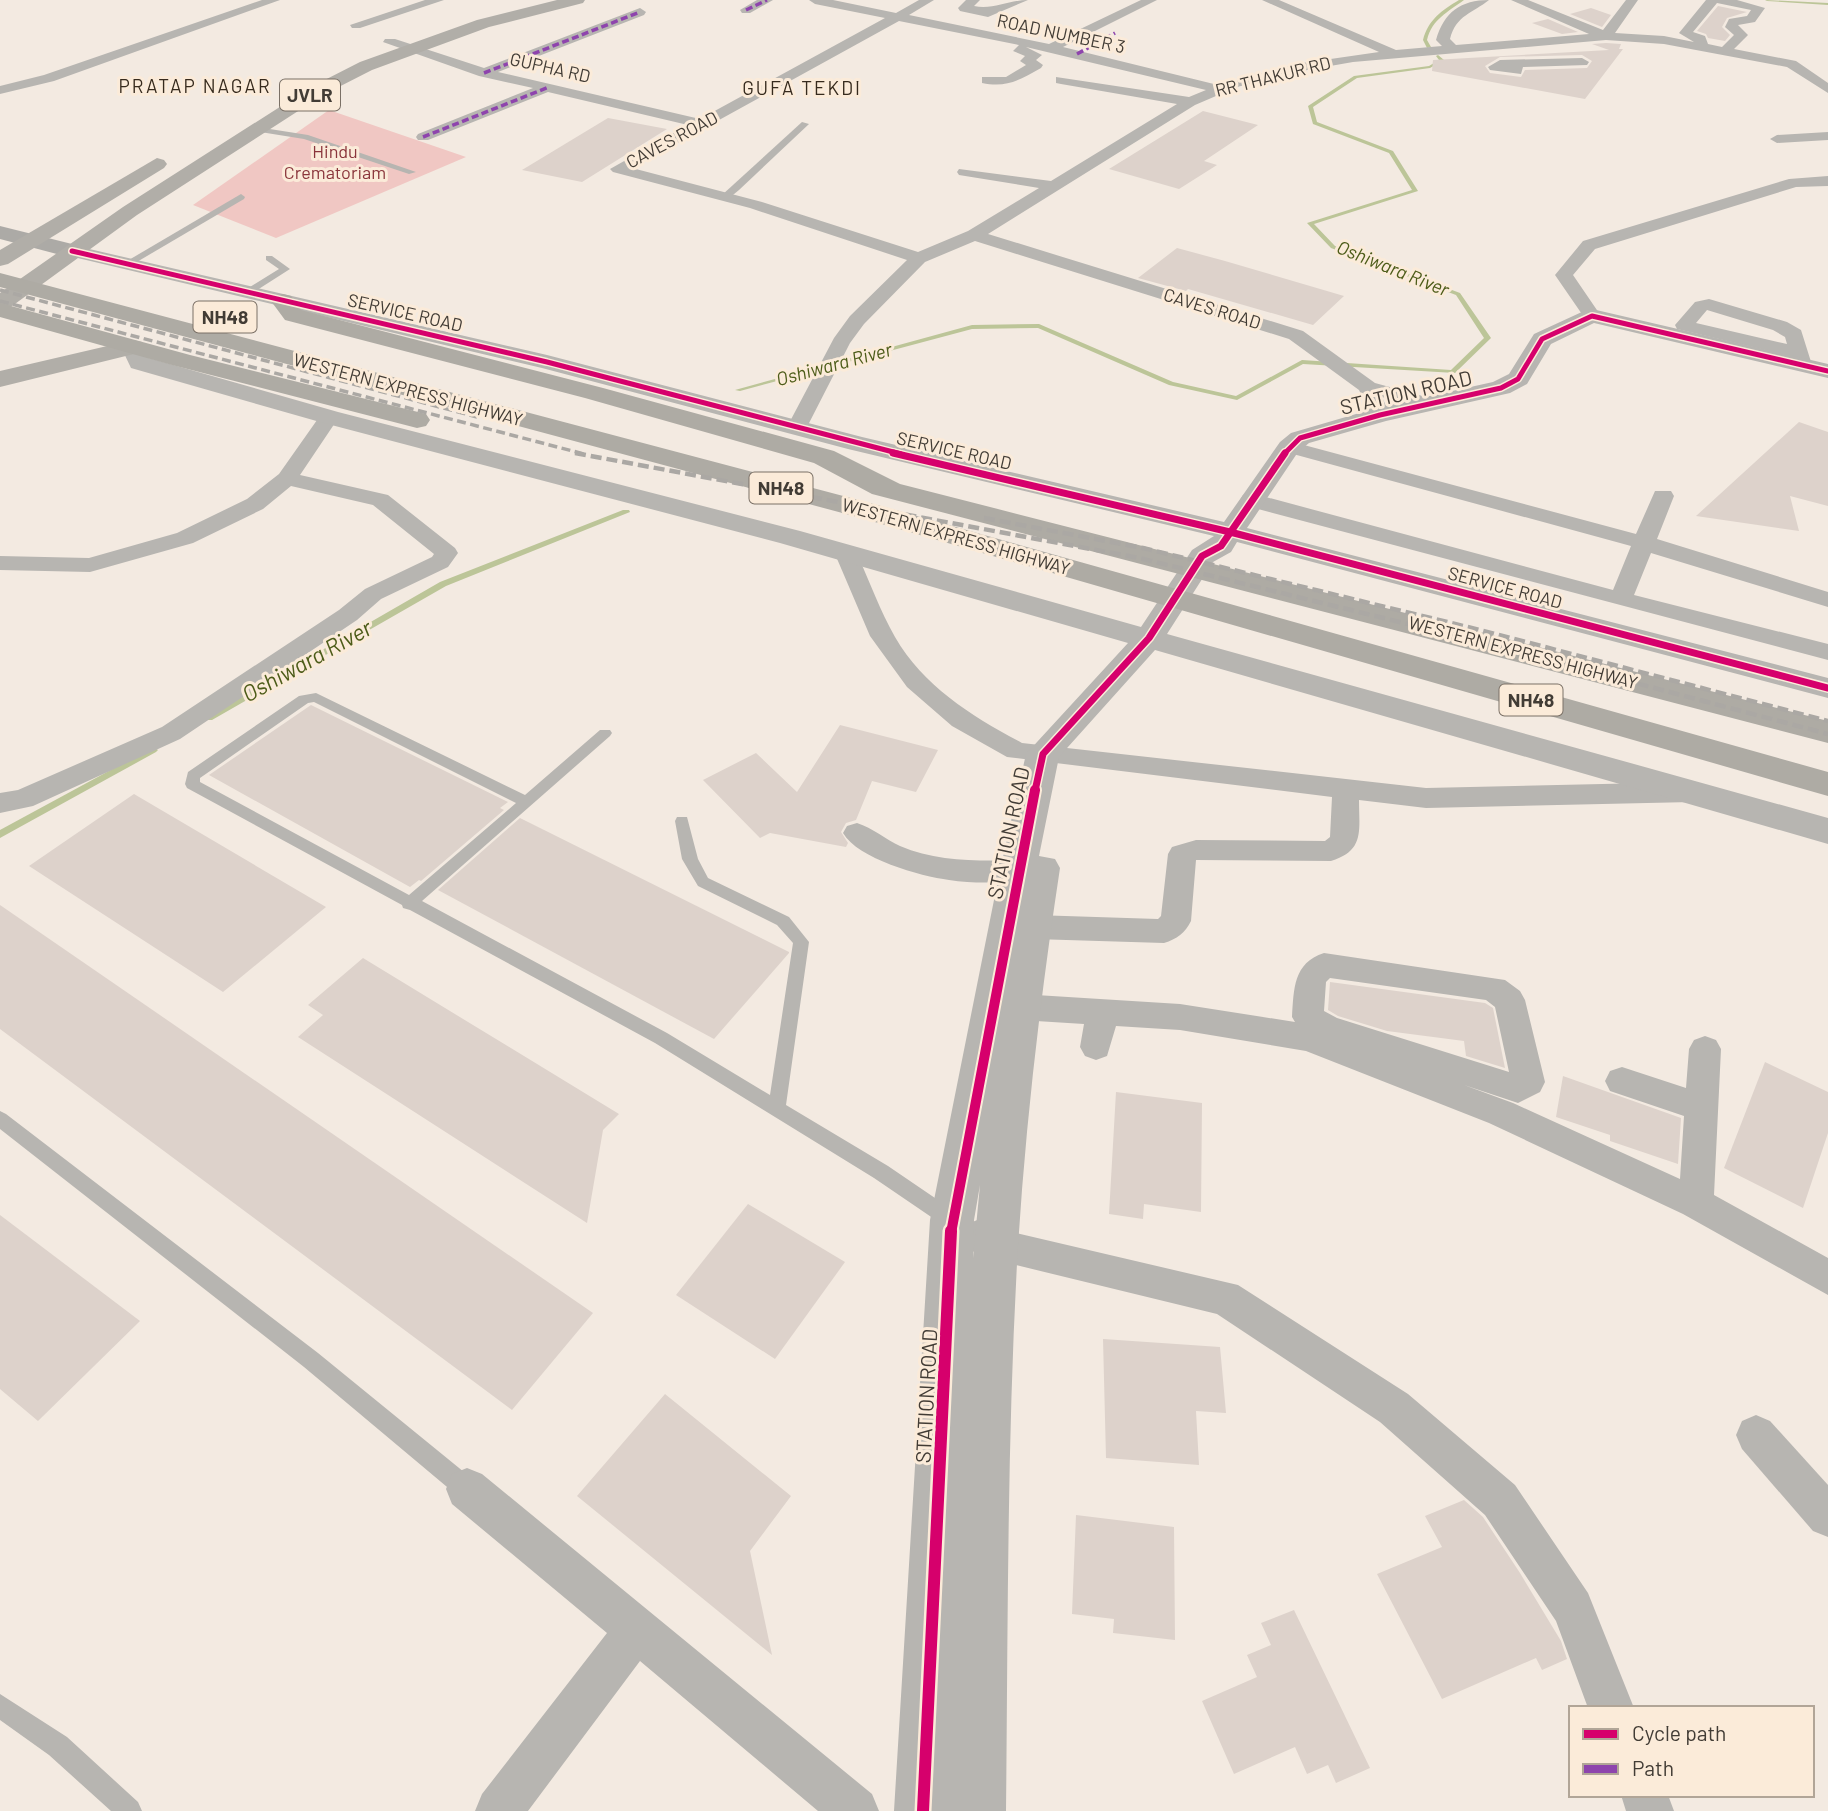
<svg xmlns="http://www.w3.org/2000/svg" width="1828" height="1811" viewBox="0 0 1828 1811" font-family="Barlow,sans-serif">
<rect width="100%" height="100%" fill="#f3eae1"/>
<!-- green -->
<polygon fill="#f0c7c3" points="329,110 466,157 276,238 193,205"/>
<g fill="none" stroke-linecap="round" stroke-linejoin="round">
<!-- stream -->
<g fill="#bcc598" fill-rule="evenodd">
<path d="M1459 0H1464C1448 12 1432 19 1427 40L1431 47 1427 48 1423 40C1428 20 1442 10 1459 0Z"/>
<polygon points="1765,0 1828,3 1828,5 1767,1"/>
<polygon points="1438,55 1444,60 1430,68 1357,78 1313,107 1317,122 1393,151 1418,191 1314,224 1335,246 1460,293 1491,338 1455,373 1303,364 1237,400 1169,385 1038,328 972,329 740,391 735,390 972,325 1039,324 1173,382 1236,396 1302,360 1451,370 1484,338 1456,295 1331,248 1307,223 1412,190 1389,153 1313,124 1308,106 1354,76 1429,66 1439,60 1436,56"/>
<polygon points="623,510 629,510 630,512 446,586 212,720 206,720 204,718 440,582"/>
<polygon points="153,747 158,750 156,752 0,838 0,830"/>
</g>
</g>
<!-- building -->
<g fill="#ddd2cb" fill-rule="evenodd">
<polygon points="1718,6 1747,12 1727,18 1722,27 1730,35 1725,41 1708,38 1706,34 1697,31"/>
<polygon points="1591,8 1611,15 1602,27 1570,14"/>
<polygon points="1548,19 1578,32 1562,34 1532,23"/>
<path d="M1606 43 1621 44 1619 49H1623L1585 99 1432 71 1433 60 1609 50 1592 44ZM1582 55 1592 61 1587 68 1525 70 1521 77 1490 73 1485 66 1500 57Z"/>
<polygon points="1203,111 1258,125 1204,161 1217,165 1179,189 1109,169"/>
<polygon points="608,118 667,129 582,182 522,170"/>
<polygon points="1177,248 1225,261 1344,296 1313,325 1188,289 1186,291 1138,278"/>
<polygon points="1799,422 1828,432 1828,506 1790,496 1799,531 1696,516"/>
<polygon points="311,705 508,802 500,808 504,810 421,881 419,880 410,887 209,775"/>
<polygon points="840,725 938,750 916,792 872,781 856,820 846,823 841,832 848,843 846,847 770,833 760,838 703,780 756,753 797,792"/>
<polygon points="134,794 326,907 223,992 29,866"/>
<polygon points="520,818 789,952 789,953 714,1039 438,890"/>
<polygon points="0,905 593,1313 512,1410 0,1029"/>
<polygon points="363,958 619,1114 603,1130 587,1223 298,1037 323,1015 308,1005"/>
<polygon points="1330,982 1485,1003 1493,1008 1505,1068 1466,1056 1464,1041 1387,1031 1338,1016 1328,1010"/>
<polygon points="1765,1062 1828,1092 1828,1133 1803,1208 1724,1168"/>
<polygon points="1563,1076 1681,1118 1678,1164 1610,1141 1610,1135 1556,1117"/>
<polygon points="1116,1092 1202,1103 1201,1212 1144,1204 1143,1219 1109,1214"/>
<polygon points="748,1204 845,1262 775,1359 676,1295"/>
<polygon points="0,1215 140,1321 38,1421 0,1389"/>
<polygon points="1103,1339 1220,1347 1226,1413 1196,1411 1199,1465 1106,1458"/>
<polygon points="665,1394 791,1496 750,1551 772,1655 577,1496"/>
<polygon points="1464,1500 1483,1517 1520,1573 1561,1641 1567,1659 1542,1670 1536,1658 1442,1699 1377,1574 1442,1547 1425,1516"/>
<polygon points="1076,1515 1174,1527 1175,1640 1113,1633 1114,1619 1072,1614"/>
<polygon points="1294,1610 1370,1768 1336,1783 1328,1765 1307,1774 1295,1747 1234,1774 1202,1701 1257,1677 1247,1655 1271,1645 1261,1623"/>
</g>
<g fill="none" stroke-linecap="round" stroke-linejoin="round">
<!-- service -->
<g fill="#b7b5b1" fill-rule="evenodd">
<polygon points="802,122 809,124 739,190 728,199 722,199 722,195"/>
<polygon points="257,127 308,135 416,172 409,174 304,139 254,131"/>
<polygon points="241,194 245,197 244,199 130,266 122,264"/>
<polygon points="266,256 272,256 290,269 251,294 245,294 245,290 279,269 266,260"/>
<path d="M316 693 525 795 600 730H610L612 733 610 736 422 901 667 1033 770 1095 793 943 777 925 698 886 682 859 675 821 677 817H687L698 859 708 878 789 917 809 942 786 1105 888 1166 957 1213 959 1219 957 1225 950 1228 943 1225 874 1178 655 1043 410 910 403 908 402 905 187 788 185 784 188 772 299 696ZM314 702 516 803 409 895 200 782V778L308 703Z"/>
<polygon points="0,1111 6,1114 318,1353 475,1481 478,1489 475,1497 467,1500 459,1497 304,1367 0,1129"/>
<polygon points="0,1694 67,1737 138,1802 142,1811 111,1811 49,1755 0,1720"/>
</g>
<!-- minor -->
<g fill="#b7b5b1" fill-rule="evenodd">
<polygon points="262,0 280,0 54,81 0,94 0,86 44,75"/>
<polygon points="425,0 444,0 360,28 352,28 350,25"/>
<polygon points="757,0 773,0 750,13 742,13 740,10"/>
<path d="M809 0H833L896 13 919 0H934L909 15 1049 44 1141 0H1157L1063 47 1218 85 1296 64 1379 52 1262 0H1279L1396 50 1442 46 1436 40C1444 12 1461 0 1489 0 1473 13 1456 15 1450 39L1456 45 1589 34 1511 0H1528L1603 30 1626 0H1638L1615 33 1664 36 1694 42 1679 33 1706 0H1737L1765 8 1755 22 1738 25 1748 35 1734 49 1796 61 1828 83V93L1787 67 1664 44 1606 40 1353 62 1296 72 1237 87 1195 105 988 234 1303 331 1375 383 1437 400 1440 404 1437 408 1430 410 1382 397 1390 415 1387 419H1373L1359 390 1289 339 975 241 925 262 864 324 850 343 807 427 804 431H790L787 427 834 338 850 316 907 260 750 208 613 172 610 169 688 125 548 92 428 140H418L416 137 418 134 533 88 479 76 383 42 385 39H395L484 68 640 8 646 12 644 15 498 72 700 119 885 18 815 4ZM1717 3 1751 10 1747 16 1729 19 1725 27 1734 35 1722 47 1708 44 1705 36 1693 32ZM899 21 1019 45 1013 51 1025 56 1020 61 1026 65 1006 77H982V83C1007 88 1020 80 1041 68L1043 65 1036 60 1042 55 1026 47 1206 90 1189 97 1056 77V83L1061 84 1177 104 1051 181 959 169 957 172 959 175 1039 188 968 231 918 252 762 202 632 168Z"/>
<path d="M966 0H980L974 6C993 10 1009 0 1028 0L988 17 960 11 958 8Z"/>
<polygon points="1582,58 1589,62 1587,65 1523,67 1521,74 1490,70 1488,67 1500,60"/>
<polygon points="1828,132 1828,140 1777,143 1770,139 1777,135"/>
<polygon points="1828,176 1828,186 1796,187 1595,249 1573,275 1601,316 1598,320 1586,320 1555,275 1583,241 1789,179"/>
<path d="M1709 299 1787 322 1801 330 1812 365 1809 369H1795L1790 356 1677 329 1675 325 1695 302ZM1707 310 1773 330 1785 337 1787 344 1696 323Z"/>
<polygon points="329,411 336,413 339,417 300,475 388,495 455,548 458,553 448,567 381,599 357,620 180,739 33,806 0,813 0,793 18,790 162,727 339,610 365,589 432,557 434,554 373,505 291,486 263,509 193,543 90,572 0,570 0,556 89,558 177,533 247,499 279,474 322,413"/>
<polygon points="1289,441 1636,534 1655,491 1671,491 1674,496 1657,539 1828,592 1828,607 1651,553 1634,595 1828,644 1828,660 1243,505 1240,500 1243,495 1251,493 1613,590 1631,546 1282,451 1279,447 1282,443"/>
<path d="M846 547 854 549 857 554C870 582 880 611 895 637 924 687 973 717 1022 743L1426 788 1692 782 1702 785 1706 792 1702 799 1692 802 1426 808 1359 800C1359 830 1365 851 1331 861L1196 860 1191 921C1185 933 1177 939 1164 943L1034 939 1023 935 1019 927 1023 919 1034 915 1158 919 1161 916 1168 854 1172 847 1196 840 1325 841 1330 837 1332 797 1007 757 952 726 907 687 870 636 835 554 838 549Z"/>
<path d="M857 823C873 828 885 839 900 846 944 865 994 860 1041 860L1051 863 1056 871 1051 879 1041 882C1011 881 978 885 949 880 920 876 858 859 843 833L847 826Z"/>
<path d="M1324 953 1505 980 1520 991 1525 1000 1545 1082 1540 1092 1518 1103 1464 1085 1513 1103 1680 1179 1684 1116 1610 1091 1605 1081 1610 1071 1622 1067 1686 1088 1689 1049 1694 1040 1705 1036 1716 1040 1721 1049 1714 1195 1828 1258V1295L1683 1214 1489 1123 1306 1051 1180 1030 1116 1026 1107 1056 1096 1060 1085 1056 1080 1047 1084 1024 1002 1019 991 1015 986 1006 991 997 1002 993 1180 1004 1295 1022 1292 1017C1294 989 1293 963 1324 953ZM1330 978 1486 1000 1495 1007 1509 1072 1337 1018 1324 1011 1326 982Z"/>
<polygon points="980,1219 1003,1230 1238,1285 1408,1394 1515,1485 1588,1593 1634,1708 1588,1708 1556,1621 1485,1515 1380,1422 1217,1314 983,1257 967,1248 962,1236 967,1224"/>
<polygon points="1756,1415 1770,1421 1828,1485 1828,1537 1813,1531 1742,1449 1736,1435 1742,1421"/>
<polygon points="467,1468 482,1474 872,1794 879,1811 818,1811 640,1661 528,1811 475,1811 482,1794 607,1633 452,1504 446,1489 452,1474"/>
<polygon points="1621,1795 1668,1795 1674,1811 1626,1811"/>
</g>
<!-- tertiary -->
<path fill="#b7b5b1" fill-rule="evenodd" d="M72 245 547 355 862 437 1224 522 1280 442 1291 433 1380 407 1493 382 1509 374 1534 334 1584 311 1592 309 1828 364V378L1594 323 1551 344 1527 384 1510 393 1386 421 1309 443 1298 452 1247 528 1828 678V698L1237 542 1231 552 1213 562 1167 634 1828 818V844L1155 650 1059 757 1039 856 1055 859 1060 868C1041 993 1026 1119 1018 1246 1007 1434 1008 1623 1006 1811H894L930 1220 1000 870 1026 754 1128 643 780 543 320 422 131 368 121 347 125 342H141L149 358 338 412 800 531 1141 627 1192 550 1214 536 848 449 542 368 65 255 61 251 65 247ZM980 1185 973 1258 974 1220Z"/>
<!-- secondary -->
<polygon fill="#acaaa6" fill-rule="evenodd" points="0,226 80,246 83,251 80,256 72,258 0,239"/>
<!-- primary -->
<g fill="#b1aea8" fill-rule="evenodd">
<polygon points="557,0 585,0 583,3 489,27 372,70 323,95 137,215 8,309 0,311 0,293 123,207 311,87 360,62 477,20"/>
<polygon points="157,158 164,160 167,164 164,168 8,264 0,266 0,250"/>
<polygon points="133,340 142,342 145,347 142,352 0,387 0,371"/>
</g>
<!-- trunk -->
<g fill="#aeaba4" fill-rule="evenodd">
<polygon points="0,273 881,506 1828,772 1828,796 861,518 0,287"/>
<polygon points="283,294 291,296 301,310 603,388 834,451 900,484 1828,721 1828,743 872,494 814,463 585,398 285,320 271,301 275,296"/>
<polygon points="0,303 190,355 426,414 430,420 426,426 417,428 172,365 0,317"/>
</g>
<!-- rail-far1 -->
<g stroke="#aba8a4" stroke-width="3.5" stroke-dasharray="9 4.5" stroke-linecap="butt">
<polyline points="0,290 477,417"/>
<polyline points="0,301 584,454"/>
</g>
<!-- rail -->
<g stroke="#aba8a4" stroke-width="4.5" stroke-dasharray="11 5" stroke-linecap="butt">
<polyline points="575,453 1139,558 1481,642 1828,734"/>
<polyline points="984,518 1143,548 1480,630 1828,721"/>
</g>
<!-- quiet -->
<g stroke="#8e44ad" stroke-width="3.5" stroke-dasharray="7 3.5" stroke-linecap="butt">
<polyline points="746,10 767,0"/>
<polyline points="1077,54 1115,33"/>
<polyline points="484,73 640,12"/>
<polyline points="423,137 549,87"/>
</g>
<!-- cycleway-far3 casing -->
<g stroke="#fbebd9" stroke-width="8">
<g id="cycleway-far3">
<polyline points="72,251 547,362 901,454"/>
<polyline points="1284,454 1300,438 1380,415 1501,388 1518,379 1542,339 1592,316 1828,371"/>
</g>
</g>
<!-- cycleway-far2 casing -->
<g stroke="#fbebd9" stroke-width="10">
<g id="cycleway-far2">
<polyline points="893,453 1230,532 1828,688"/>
<polyline points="1035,791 1043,754 1149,638 1202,556 1221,546 1285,453"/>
</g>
</g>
<!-- cycleway-far1 casing -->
<g stroke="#fbebd9" stroke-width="14">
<polyline id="cycleway-far1" points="951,1233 1035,790"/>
</g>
<!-- cycleway casing -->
<g stroke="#fbebd9" stroke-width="17">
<polyline id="cycleway" points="923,1811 951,1231"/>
</g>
<!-- cycleway-far3 -->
<use href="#cycleway-far3" stroke="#d6006c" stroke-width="5"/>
<!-- cycleway-far2 -->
<use href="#cycleway-far2" stroke="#d6006c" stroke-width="7"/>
<!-- cycleway-far1 -->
<use href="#cycleway-far1" stroke="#d6006c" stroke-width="10"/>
<!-- cycleway -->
<use href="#cycleway" stroke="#d6006c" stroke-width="12"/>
</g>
<g text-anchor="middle" stroke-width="6" stroke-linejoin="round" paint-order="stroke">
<!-- far-street labels -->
<g font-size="18" fill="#423c35" stroke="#fbebd9">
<text transform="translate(1061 34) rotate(12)" y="6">ROAD NUMBER 3</text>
<text transform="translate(550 68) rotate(13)" y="6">GUPHA RD</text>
<text transform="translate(1273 77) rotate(-14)" y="6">RR THAKUR RD</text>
<text transform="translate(672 140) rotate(-28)" y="6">CAVES ROAD</text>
<text transform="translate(1212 309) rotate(17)" y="6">CAVES ROAD</text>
<text transform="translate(405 313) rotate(13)" y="6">SERVICE ROAD</text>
<text transform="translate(408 390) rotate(15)" y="6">WESTERN EXPRESS HIGHWAY</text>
<text transform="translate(954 451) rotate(13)" y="6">SERVICE ROAD</text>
<text transform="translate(956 537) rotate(16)" y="6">WESTERN EXPRESS HIGHWAY</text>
<text transform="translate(1505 588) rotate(15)" y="6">SERVICE ROAD</text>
<text transform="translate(1523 653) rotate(15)" y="6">WESTERN EXPRESS HIGHWAY</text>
</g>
<!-- far-park labels -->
<g font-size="18" fill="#8a353b" stroke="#fbebd9">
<text x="335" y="158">Hindu<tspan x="335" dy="21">Crematoriam</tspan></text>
</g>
<!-- far-neighbourhood labels -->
<g font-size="19" letter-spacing="2" fill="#362a1d" stroke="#fbebd9">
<text x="195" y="93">PRATAP NAGAR</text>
<text x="802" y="95">GUFA TEKDI</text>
</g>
<!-- shield labels -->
<g fill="#fbebd9" stroke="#7a7066" stroke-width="2">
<rect x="280" y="79.5" width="60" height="31" rx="5"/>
<rect x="193.5" y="301.5" width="63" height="31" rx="5"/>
<rect x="749.5" y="472.5" width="63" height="31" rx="5"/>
<rect x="1499.5" y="684.5" width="63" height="31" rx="5"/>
</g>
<g font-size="19" font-weight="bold" fill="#423c35">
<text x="310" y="102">JVLR</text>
<text x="225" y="324">NH48</text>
<text x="781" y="495">NH48</text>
<text x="1531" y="707">NH48</text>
</g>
<!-- far-water labels -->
<g font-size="19" font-style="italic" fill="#4d5c19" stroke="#fbebd9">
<text transform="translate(1393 268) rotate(22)" y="7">Oshiwara River</text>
<text transform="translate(834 364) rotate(-15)" y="7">Oshiwara River</text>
</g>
<!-- street labels -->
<g font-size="21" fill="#423c35" stroke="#fbebd9">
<text transform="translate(1406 393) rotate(-13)" y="7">STATION ROAD</text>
<text transform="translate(1009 833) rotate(-78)" y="7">STATION ROAD</text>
<text transform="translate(927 1396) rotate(-87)" y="7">STATION ROAD</text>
</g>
<!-- water labels -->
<g font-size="23" font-style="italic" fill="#4d5c19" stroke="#fbebd9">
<text transform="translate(307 661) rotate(-29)" y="8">Oshiwara River</text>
</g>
</g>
<!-- legend -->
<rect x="1569" y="1706" width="245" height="91" fill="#fbebd9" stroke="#b1a597" stroke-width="2"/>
<rect x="1583" y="1729" width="35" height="10" fill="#d6006c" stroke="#b1a597" stroke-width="2"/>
<text x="1632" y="1741" font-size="21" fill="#423c35">Cycle path</text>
<rect x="1583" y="1764" width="35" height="10" fill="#8e44ad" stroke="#b1a597" stroke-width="2"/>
<text x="1632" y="1776" font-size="21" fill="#423c35">Path</text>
</svg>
